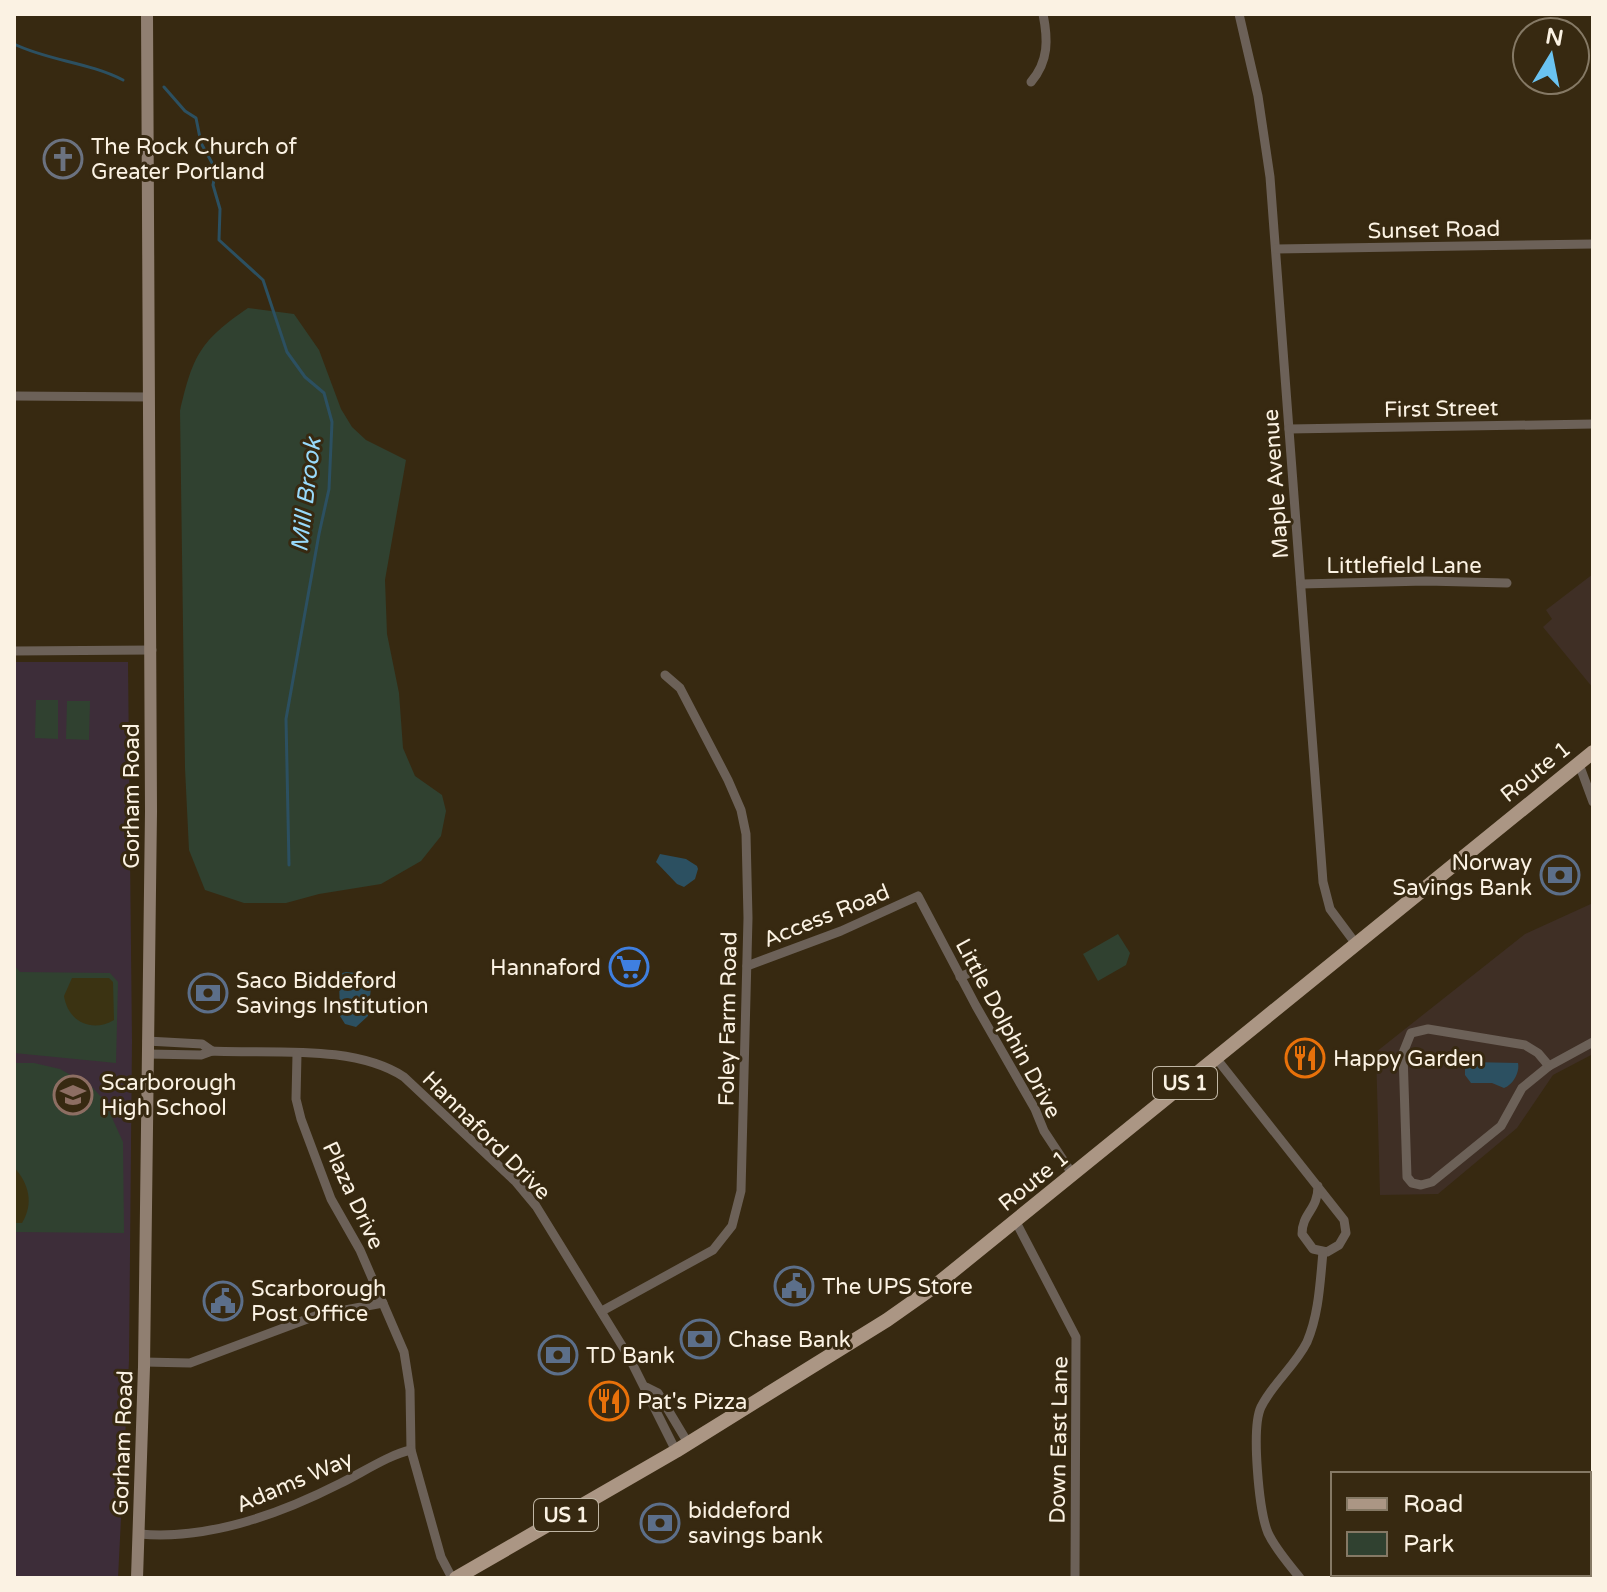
<svg xmlns="http://www.w3.org/2000/svg" width="1607" height="1592" viewBox="0 0 1607 1592" font-family="'Varela Round',sans-serif">
<rect width="100%" height="100%" fill="#372911"/>
<!-- commercial -->
<g fill="#3f2f25">
<polygon points="1593,574 1593,688 1543,627 1552,619 1546,610"/>
<polygon points="1593,903 1593,1054 1553,1075 1517,1128 1438,1194 1380,1195 1376,1052 1525,934"/>
</g>
<!-- education -->
<polygon fill="#3d2d39" points="14,662 128,662 132,1041 129,1361 118,1578 14,1578"/>
<!-- green -->
<g fill="#304130">
<path d="M248 308 294 314 319 350 341 409 352 427 366 440 406 460 385 580 387 634 399 693 403 748 415 776 442 795 446 811 441 836 421 861 381 884 319 894 286 903H244L205 890 189 850 185 768 180 411C193 355 200 341 248 308Z"/>
<polygon points="36,700 58,700 58,739 35,738"/>
<polygon points="67,701 90,701 89,740 66,739"/>
<polygon points="1118,934 1130,953 1126,965 1098,981 1083,954"/>
<polygon points="14,965 20,972 110,973 118,982 116,1063 14,1053"/>
<polygon points="14,1063 34,1063 60,1069 92,1087 104,1100 123,1142 124,1233 14,1232"/>
</g>
<!-- sand -->
<g fill="#3b3312">
<path d="M72 978H109L113 982 114 1020C92 1033 68 1022 64 996Z"/>
<path d="M14 1167C29 1184 34 1203 22 1223H14Z"/>
</g>
<!-- water -->
<g fill="#2c5061">
<polygon points="660,854 686,859 697,866 698,869 695,879 684,887 677,884 656,862"/>
<polygon points="346,972 366,974 372,978 368,1016 356,1027 345,1024 340,1016 339,979 342,973"/>
<path d="M1470 1062 1518 1063C1520 1072 1513 1085 1504 1088L1492 1083H1471L1465 1075V1065Z"/>
</g>
<g fill="none" stroke-linecap="round" stroke-linejoin="round">
<!-- stream -->
<g stroke="#2c5061" stroke-width="3">
<path d="M14 44C49 61 88 62 123 80"/>
<polyline points="164,87 185,111 196,118 201,143 216,170 213,185 220,209 219,240 263,280 287,352 305,377 324,393 332,422 329,489 319,534 286,719 289,865"/>
</g>
<!-- street -->
<g stroke="#6c6158" stroke-width="9">
<polyline points="1239,14 1258,96 1270,177 1323,882 1330,909 1356,944"/>
<path d="M1031 82C1049 61 1048 39 1043 14"/>
<polyline points="1276,249 1593,244"/>
<polyline points="14,396 149,397"/>
<polyline points="1289,429 1593,424"/>
<polyline points="1301,584 1426,581 1507,583"/>
<polyline points="14,651 152,650"/>
<polyline points="1579,764 1593,802"/>
<polyline points="747,966 841,931 918,896 976,1006 1035,1109 1044,1131 1073,1175"/>
<polyline points="960,977 981,968"/>
<polygon points="1428,1029 1525,1045 1538,1053 1549,1066 1522,1088 1501,1126 1432,1182 1421,1185 1412,1183 1407,1177 1403,1053 1411,1033"/>
<polyline points="147,1041 202,1044 212,1051"/>
<path d="M147 1054 201 1055 212 1051C271 1054 354 1044 404 1077L516 1182 536 1206 629 1357 676 1451"/>
<polyline points="297,1054 296,1099 301,1119 331,1199 360,1250 404,1352 410,1390 411,1450 441,1557 452,1578"/>
<path d="M1216 1058 1344 1220 1346 1233 1339 1245 1327 1252 1313 1249 1302 1234C1302 1213 1318 1210 1318 1186"/>
<polyline points="1549,1066 1593,1042"/>
<polyline points="1016,1222 1076,1337 1075,1578"/>
<polyline points="602,1311 713,1250 732,1226 741,1191 748,918 746,834 741,810 728,780 680,688 665,675"/>
<polyline points="144,1362 190,1363 318,1315 383,1303"/>
<polyline points="646,1387 658,1393 688,1443"/>
<path d="M140 1534C208 1540 278 1515 339 1484 360 1474 390 1454 411 1450"/>
<path d="M1300 1578C1289 1564 1276 1550 1268 1533 1259 1511 1251 1428 1261 1407 1273 1383 1295 1366 1307 1342 1319 1314 1320 1282 1323 1252"/>
</g>
<!-- secondary -->
<polyline stroke="#907f71" stroke-width="12" points="137,1578 144,1367 151,811 147,14"/>
<!-- primary -->
<polyline stroke="#ab9684" stroke-width="14" points="456,1578 676,1451 887,1320 931,1289 1593,752"/>
</g>
<!-- icons -->
<defs>
<g id="church-ring" transform="scale(2)"><circle r="9.5" fill="#372911" stroke="#6b7280" stroke-width="1.5"/><path d="M-1.2-6h2.4v3.5h3.3v2.4h-3.3V6h-2.4V-.1h-3.3v-2.4h3.3Z" fill="#6b7280"/></g>
<g id="bank-ring" transform="scale(2)"><circle r="9.5" fill="#372911" stroke="#5c6f8a" stroke-width="1.5"/><path d="M-6-4H6V4H-6ZM0-2.3a2.3 2.3 0 1 0 0 4.6a2.3 2.3 0 1 0 0-4.6Z" fill="#5c6f8a"/></g>
<g id="supermarket-ring" transform="scale(2)"><circle r="9.5" fill="#372911" stroke="#3f7fe0" stroke-width="1.5"/><path d="M-6-5.5h2.5l.6 2H6L4.5 2H-2.5L-4.4-4H-6ZM-1.5 3.2a1.3 1.3 0 1 0 .1 0ZM3 3.2a1.3 1.3 0 1 0 .1 0Z" fill="#3f7fe0"/></g>
<g id="restaurant-ring" transform="scale(2)"><circle r="9.5" fill="#372911" stroke="#e8710a" stroke-width="1.5"/><path d="M-5-6h1v4h1v-4h1v4h1v-4h1v5L-1.5 .5V6h-2V.5L-5-1ZM5-6V6H3V1.5H1.5Q1.5-4 5-6Z" fill="#e8710a"/></g>
<g id="school-ring" transform="scale(2)"><circle r="9.5" fill="#372911" stroke="#8d6e63" stroke-width="1.5"/><path d="M0-5L7-2L0 1L-7-2ZM-4 1L0 2.5L4 1V4Q0 6-4 4Z" fill="#8d6e63"/></g>
<g id="civic-ring" transform="scale(2)"><circle r="9.5" fill="#372911" stroke="#5c6f8a" stroke-width="1.5"/><path d="M-.6-6.5H3V-4.5H.6V-3L4-1V1h2V6H-6V1h2V-1L-.6-3ZM-1.2 2.5V6h2.4V2.5Z" fill="#5c6f8a"/></g>
</defs>
<g fill-rule="evenodd">
<use href="#church-ring" x="63" y="159"/>
<use href="#bank-ring" x="1560" y="875"/>
<use href="#supermarket-ring" x="629" y="967"/>
<use href="#bank-ring" x="208" y="993"/>
<use href="#restaurant-ring" x="1305" y="1058"/>
<use href="#school-ring" x="73" y="1095"/>
<use href="#civic-ring" x="794" y="1286"/>
<use href="#civic-ring" x="223" y="1301"/>
<use href="#bank-ring" x="700" y="1339"/>
<use href="#bank-ring" x="558" y="1355"/>
<use href="#restaurant-ring" x="609" y="1401"/>
<use href="#bank-ring" x="660" y="1523"/>
</g>
<g text-anchor="middle" stroke-width="6" stroke-linejoin="round" paint-order="stroke">
<!-- shield labels -->
<g fill="#372911" stroke="#c0b6a4" stroke-width="2">
<rect x="1153" y="1067" width="64" height="32" rx="6"/>
<rect x="534" y="1499" width="64" height="32" rx="6"/>
</g>
<g font-size="20" font-weight="bold" fill="#fbf2e3">
<text x="1185" y="1090">US 1</text>
<text x="566" y="1522">US 1</text>
</g>
<!-- poi labels -->
<g font-size="22" fill="#fbf2e3" stroke="#372911" text-anchor="start">
<text x="91" y="154">The Rock Church of<tspan x="91" dy="25">Greater Portland</tspan></text>
<text x="1532" y="870" text-anchor="end">Norway<tspan x="1532" dy="25">Savings Bank</tspan></text>
<text x="601" y="975" text-anchor="end">Hannaford</text>
<text x="236" y="988">Saco Biddeford<tspan x="236" dy="25">Savings Institution</tspan></text>
<text x="1333" y="1066">Happy Garden</text>
<text x="101" y="1090">Scarborough<tspan x="101" dy="25">High School</tspan></text>
<text x="822" y="1294">The UPS Store</text>
<text x="251" y="1296">Scarborough<tspan x="251" dy="25">Post Office</tspan></text>
<text x="728" y="1347">Chase Bank</text>
<text x="586" y="1363">TD Bank</text>
<text x="637" y="1409">Pat's Pizza</text>
<text x="688" y="1518">biddeford<tspan x="688" dy="25">savings bank</tspan></text>
</g>
<!-- street labels -->
<g font-size="22" fill="#fbf2e3" stroke="#372911">
<text transform="translate(1434 229) rotate(-1)" y="8">Sunset Road</text>
<text transform="translate(1441 408) rotate(-1)" y="8">First Street</text>
<text transform="translate(1275 484) rotate(-94)" y="8">Maple Avenue</text>
<text x="1404" y="573">Littlefield Lane</text>
<text transform="translate(1535 771) rotate(-39)" y="8">Route 1</text>
<text transform="translate(131 796) rotate(-90)" y="8">Gorham Road</text>
<text transform="translate(826 915) rotate(-22)" y="8">Access Road</text>
<text transform="translate(727 1019) rotate(-89)" y="8">Foley Farm Road</text>
<text transform="translate(1009 1028) rotate(62)" y="8">Little Dolphin Drive</text>
<text transform="translate(487 1135) rotate(45)" y="8">Hannaford Drive</text>
<text transform="translate(1033 1180) rotate(-39)" y="8">Route 1</text>
<text transform="translate(354 1195) rotate(65)" y="8">Plaza Drive</text>
<text transform="translate(1058 1440) rotate(-89)" y="8">Down East Lane</text>
<text transform="translate(122 1443) rotate(-88)" y="8">Gorham Road</text>
<text transform="translate(294 1481) rotate(-23)" y="8">Adams Way</text>
</g>
<!-- water labels -->
<g font-size="24" font-style="italic" fill="#98d9fa" stroke="#372911">
<text transform="translate(306 495) rotate(-83)" y="8">Mill Brook</text>
</g>
</g>
<!-- border -->
<rect width="1607" height="1592" fill="none" stroke="#fbf2e3" stroke-width="32"/>
<!-- legend -->
<rect x="1331" y="1472" width="260" height="104" fill="#372911" stroke="#857965" stroke-width="2"/>
<rect x="1347" y="1498" width="40" height="12" fill="#ab9684" stroke="#857965" stroke-width="2"/>
<text x="1403" y="1512" font-size="24" fill="#fbf2e3">Road</text>
<rect x="1347" y="1532" width="40" height="24" fill="#304130" stroke="#857965" stroke-width="2"/>
<text x="1403" y="1552" font-size="24" fill="#fbf2e3">Park</text>
<!-- north arrow -->
<g transform="translate(1551 56) rotate(10)"><circle r="38" fill="#372911" stroke="#857965" stroke-width="2"/>
<path d="M0-6L14 30L0 20L-14 30Z" fill="#6ac3f1"/>
<text y="-12" font-size="22" font-weight="bold" text-anchor="middle" fill="#fbf2e3">N</text>
</g>
</svg>
